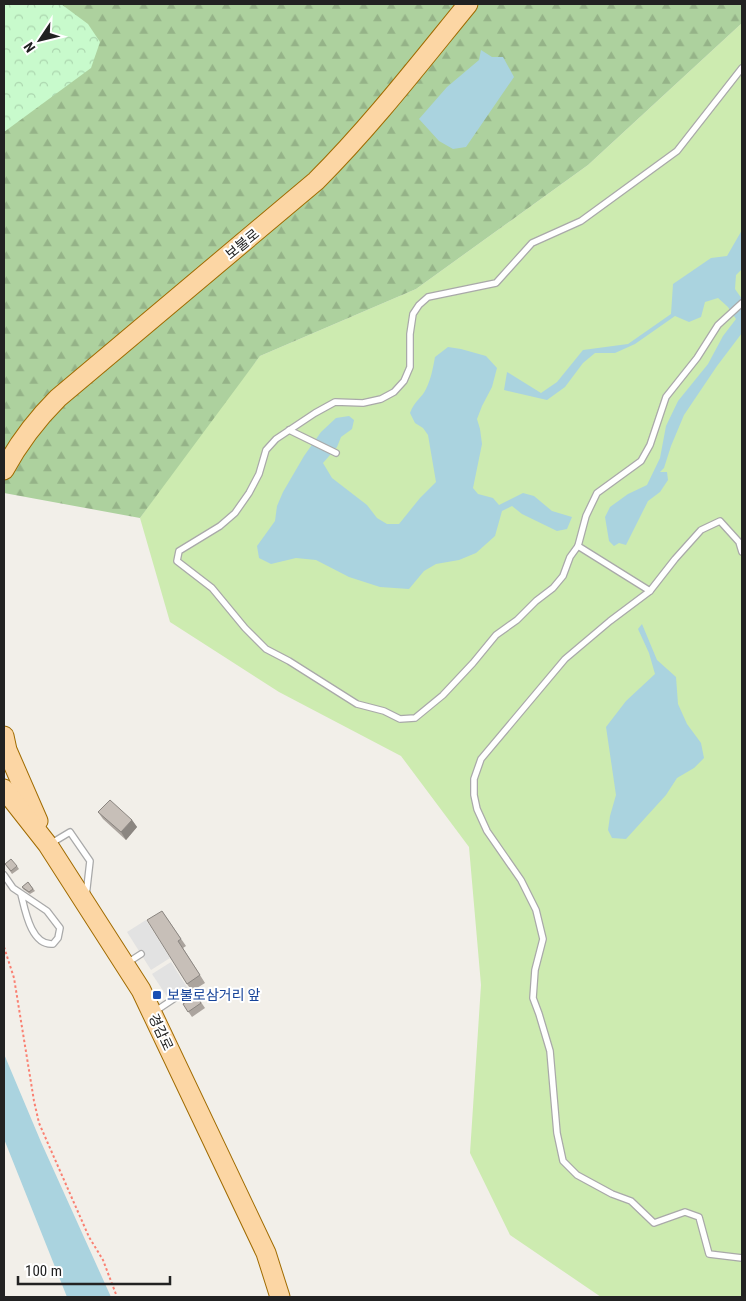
<svg xmlns="http://www.w3.org/2000/svg" width="746" height="1301" viewBox="0 0 746 1301" font-family="'Roboto Condensed','Noto Sans KR',sans-serif">
<defs>
<pattern id="forest-firs" width="22" height="20" patternUnits="userSpaceOnUse" patternTransform="scale(1.25)"><rect width="22" height="20" fill="#add19e"/><path d="M5 1l3.5 6h-7zM16 11l3.5 6h-7z" fill="#95b388"/></pattern>
<pattern id="park-crowns" width="20" height="18" patternUnits="userSpaceOnUse" patternTransform="scale(1.25)"><rect width="20" height="18" fill="#c8facc"/><path d="M2 6a3 3 0 1 1 6 0M12 15a3 3 0 1 1 6 0" fill="none" stroke="#acd6af"/></pattern>
</defs>
<rect width="100%" height="100%" fill="#f2efe9"/>
<!-- grass -->
<polygon fill="#cdebb0" points="742,23 742,1297 601,1297 510,1235 470,1153 481,985 469,847 401,756 279,692 170,622 140,518 195,440 260,356 416,289 588,165"/>
<!-- forest -->
<polygon fill="url(#forest-firs)" points="4,4 742,4 742,23 588,165 416,289 260,356 140,518 4,493"/>
<!-- park -->
<polygon fill="url(#park-crowns)" points="4,4 61,4 88,24 100,42 91,68 4,132"/>
<!-- parking -->
<g fill="#e2e2e2">
<polygon points="146,920 170,958 151,970 127,932"/>
<polygon points="171,962 190,992 172,1004 152,974"/>
</g>
<!-- water -->
<g fill="#aad3df">
<polygon points="481,50 492,57 503,57 514,77 466,147 453,149 439,141 419,119 447,87 479,60"/>
<polygon points="742,230 742,269 736,275 735,289 742,299 742,333 717,366 684,415 671,446 664,468 660,472 667,472 668,480 660,492 648,501 626,545 619,543 614,546 609,541 605,517 610,507 628,494 647,485 660,458 666,426 678,401 708,364 723,336 736,319 728,307 718,298 705,302 701,317 689,322 675,316 635,344 615,353 595,353 583,363 565,387 547,400 504,390 507,372 541,393 557,382 583,350 628,344 671,314 673,284 711,258 727,256"/>
<path d="M448 347 461 349 486 356 497 368 492 387 482 406 477 419 480 429 482 444 473 488 478 494 493 498 499 505 523 493 534 496 552 511 572 517 567 529 557 531 522 514 512 506 502 511 495 536 476 553 459 560 436 564 424 571 409 589 380 587 349 577 316 560 296 558 271 564 259 558 257 546 275 521 277 506 283 492 304 456 321 432 336 418 349 416 354 420 352 429 341 437 337 447 323 463 332 478 367 505 377 518 387 524H399L420 498 436 482 428 435 423 428 415 423 410 413C415 400 422 398 426 389 431 379 433 368 435 357Z"/>
<polygon points="642,624 657,660 676,677 678,704 687,724 701,743 704,758 694,768 677,778 666,795 626,839 612,838 608,830 610,816 616,795 606,727 626,701 655,674 649,653 638,629"/>
<polygon points="4,1054 41,1142 111,1297 67,1297 4,1139"/>
</g>
<g fill="none" stroke-linecap="round" stroke-linejoin="round">
<!-- service casing -->
<g stroke="#a9a9a9" stroke-width="8">
<g id="service">
<polyline points="289,430 336,453"/>
<polyline points="578,546 570,557 563,576 553,588 536,601 517,620 496,635 473,663 443,695 415,718 400,719 384,711 357,704 289,661 266,649 245,628 212,588 177,561 179,551 220,526 235,513 249,493 259,474 266,450 276,439 315,413 335,402 363,403 381,399 394,392 404,381 410,367 410,334 413,314 419,305 428,297 496,283 532,243 581,221 677,151 742,68"/>
<polyline points="742,552 739,542 720,521 701,530 675,559 650,591 610,621 565,659 481,759 474,779 474,795 477,809 487,831 521,880 536,910 543,939 535,970 533,998 539,1014 550,1051 557,1133 563,1161 577,1175 612,1194 631,1201 654,1223 685,1212 699,1217 709,1254 742,1258"/>
<polyline points="650,591 578,546 586,516 597,493 641,461 650,445 666,397 697,358 718,325 742,303"/>
<polyline points="50,844 70,832 90,861 86,896"/>
<path d="M4 875 13 888 47 911 60 928 58 938 53 944C31 946 25 910 21 894"/>
<polyline points="127,963 141,954"/>
<polyline points="154,1012 178,996"/>
</g>
</g>
<!-- primary casing -->
<g stroke="#a06b00" stroke-width="21">
<g id="primary">
<path d="M4 470C18 444 37 419 58 398L316 181C371 126 419 64 468 4"/>
<polyline points="4,736 7,750 38,821"/>
<polyline points="4,789 48,845 141,990 266,1253 280,1297"/>
</g>
</g>
<!-- path -->
<polyline stroke="#fa8072" stroke-width="2" stroke-dasharray="2.5 2.5" stroke-linecap="butt" points="4,947 14,978 34,1101 39,1123 89,1237 103,1260 117,1297"/>
<!-- service -->
<use href="#service" stroke="#fff" stroke-width="5.5"/>
<!-- primary -->
<use href="#primary" stroke="#fcd6a4" stroke-width="19"/>
</g>
<!-- wall -->
<g fill="#aba49e">
<polygon points="98,812 132,820 137,827 126,840 103,819"/>
<polygon points="5,864 17,866 19,869 12,874"/>
<polygon points="28,882 35,891 30,894 23,889 22,887"/>
<polygon points="162,911 186,946 183,948 205,983 192,991 187,984"/>
<polygon points="196,995 205,1008 192,1017 183,1004"/>
</g>
<!-- shaded-wall -->
<polygon fill="#8b8681" points="132,820 137,827 126,840 121,832"/>
<!-- building -->
<g fill="#c7bfb8" stroke="#8b8681">
<polygon points="110,800 132,820 121,832 98,812"/>
<polygon points="11,859 17,866 11,871 5,864"/>
<polygon points="28,882 33,889 29,892 22,887"/>
<polygon points="162,911 181,939 178,941 200,975 187,984 147,920"/>
<polygon points="196,995 201,1003 188,1012 183,1004"/>
</g>
<!-- markers -->
<rect fill="#1a4fb4" stroke="#fff" stroke-width="2" x="152" y="990" width="10" height="10" rx="2.5"/>
<g text-anchor="middle" stroke-width="4" stroke-linejoin="round" paint-order="stroke">
<!-- street labels -->
<g font-size="14" fill="#222" stroke="#fff">
<text transform="translate(242 244) rotate(-39)" y="5">보불로</text>
<text transform="translate(161 1032) rotate(65)" y="5">경감로</text>
</g>
<!-- transit labels -->
<g font-size="14" fill="#164399" stroke="#fff" text-anchor="start">
<text x="167" y="1000">보불로삼거리 앞</text>
</g>
</g>
<!-- border -->
<rect width="746" height="1301" fill="none" stroke="#222222" stroke-width="10"/>
<!-- north arrow -->
<g transform="translate(40 40) rotate(235)" stroke="#ffffff" stroke-width="4" paint-order="stroke">
<path d="M0-4L9 19L0 12L-9 19Z" fill="#222222"/>
<text y="-8" font-size="14" font-weight="bold" text-anchor="middle" fill="#222222">N</text>
</g>
<!-- scale -->
<path d="M18 1276v8h152v-8" fill="none" stroke="#222222" stroke-width="2.5"/>
<text x="25" y="1276" font-size="15" fill="#222222" stroke="#ffffff" stroke-width="4" paint-order="stroke">100 m</text>
</svg>
